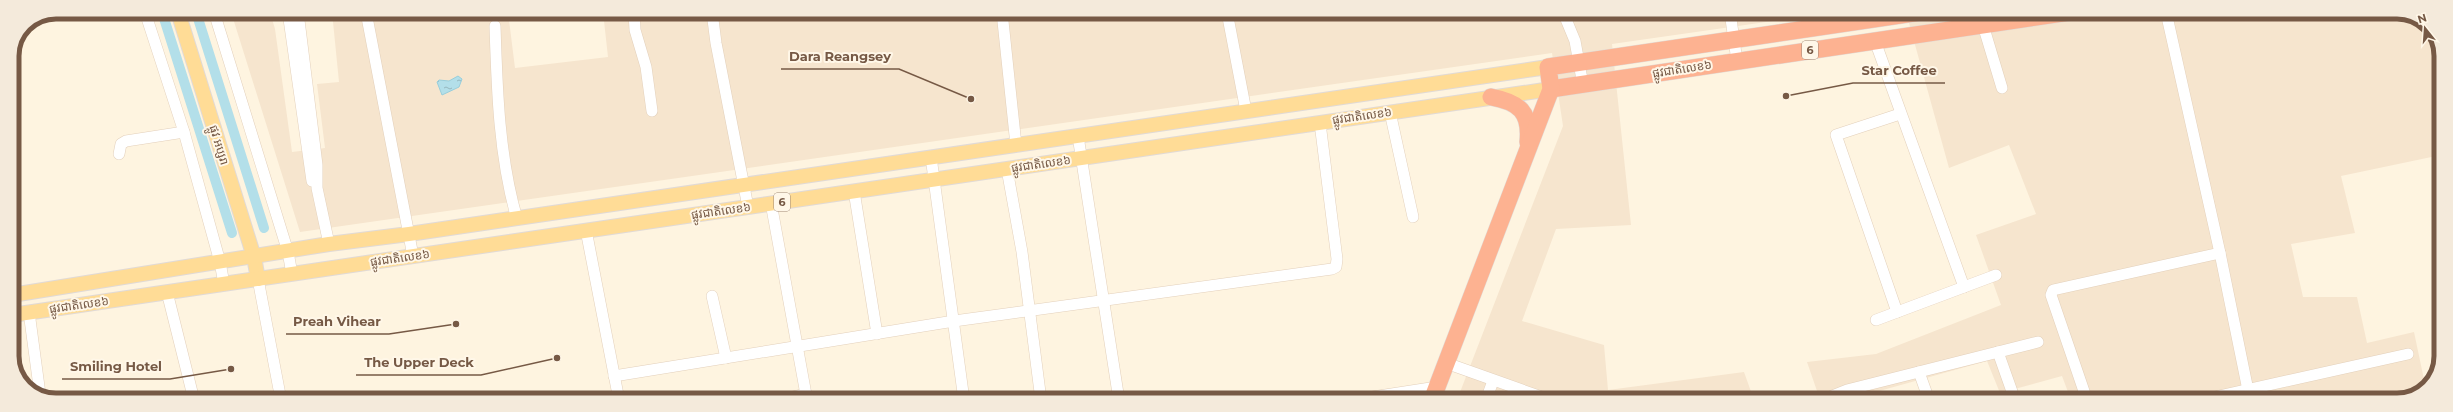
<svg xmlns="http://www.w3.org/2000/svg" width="2453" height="412" viewBox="0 0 2453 412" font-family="Montserrat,'Noto Sans Khmer',sans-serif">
<defs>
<pattern id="water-ripples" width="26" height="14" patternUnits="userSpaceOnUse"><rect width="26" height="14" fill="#b3dfe9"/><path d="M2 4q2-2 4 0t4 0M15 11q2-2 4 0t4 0" fill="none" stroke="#96b8bf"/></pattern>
</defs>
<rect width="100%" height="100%" fill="#fef4e0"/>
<!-- residential -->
<g fill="#f6e5ce">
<polygon points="231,12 270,12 275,29 292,152 325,148 317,84 339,82 332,12 508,12 515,68 608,57 603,12 898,12 899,21 933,17 933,12 1835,12 1612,44 1631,225 1556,229 1522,321 1604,345 1608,390 1744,372 1754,400 1457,400 1563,126 1552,53 300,232"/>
<polygon points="1906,12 2403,12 2428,25 2441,51 2441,155 2341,176 2355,233 2291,244 2303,297 2357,297 2367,343 2414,332 2426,389 2397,400 2071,400 2062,376 2000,393 1987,361 1847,400 1754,400 1817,391 1807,362 1876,354 2001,305 1976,235 2036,214 2009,145 1949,168"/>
</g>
<!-- water -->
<polygon fill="url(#water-ripples)" stroke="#98cedb" points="458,76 462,79 459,87 442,95 437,82 439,80 449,81"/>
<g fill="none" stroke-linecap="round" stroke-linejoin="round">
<!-- canal -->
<g stroke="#b3dfe9" stroke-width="10">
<polyline points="162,12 232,233"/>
<polyline points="196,12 264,228"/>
</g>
<!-- minor casing -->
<g stroke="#e3d0bb" stroke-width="12">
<g id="minor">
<polyline points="145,12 184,132 220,262 224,284"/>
<polyline points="214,12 288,252 292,274"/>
<polyline points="288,12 312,181"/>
<polyline points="298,12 317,165 317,188 329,244"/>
<polyline points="366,12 413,256"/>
<polyline points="634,12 635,30 646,67 652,111"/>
<polyline points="712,12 716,43 748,207"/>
<polyline points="1002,12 1016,145"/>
<polyline points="1227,12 1246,111"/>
<polyline points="1563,12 1575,41 1583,85"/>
<polyline points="1730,12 1737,61"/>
<polyline points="1834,12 1836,25"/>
<polyline points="2166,12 2220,253 2250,400"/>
<polyline points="1983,25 2002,88"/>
<path d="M495 26C497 90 499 157 517 219"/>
<polyline points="1875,41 1964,287"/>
<polyline points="1390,112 1413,217"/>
<polyline points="1078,136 1119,400"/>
<polyline points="119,154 121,144 126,141 184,132"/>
<polyline points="931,157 964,400"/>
<polyline points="1007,169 1022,252 1041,400"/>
<polyline points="854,191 877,334"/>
<polyline points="771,203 807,400"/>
<polyline points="586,230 619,400"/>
<polyline points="258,279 281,400"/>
<polyline points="167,292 194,400"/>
<polyline points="712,296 726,358"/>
<polyline points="29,312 40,394"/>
<polyline points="1897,312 1836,135 1900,114"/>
<polyline points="1876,320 1996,275"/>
<polyline points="1998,352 2015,400"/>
<polyline points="1446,363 1550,400"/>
<polyline points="1919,372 1929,400"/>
<polyline points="614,376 954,321 1332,269 1336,267 1337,259 1320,123"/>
<polyline points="780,400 805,394"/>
<polyline points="1353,400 1437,387"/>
<polyline points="1486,400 1493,381"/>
<polyline points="1832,400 1832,396 1847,390 2038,342"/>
<polyline points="2087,400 2051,295 2053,290 2220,253"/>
<polyline points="2201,400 2408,354"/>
</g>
</g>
<!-- major casing -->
<g stroke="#e1dad6" stroke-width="16">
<g id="major">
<polyline points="178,12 254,257 258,279"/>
<polyline points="12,295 329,244 409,234 1548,67"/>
<polyline points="12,315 1551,89"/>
</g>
</g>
<!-- highway casing -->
<g stroke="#e1dad6" stroke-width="18">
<g id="highway">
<polyline points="1551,89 2070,12"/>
<path d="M1491 97C1519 102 1531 112 1528 142"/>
<polyline points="1432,400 1551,89 1548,67 1921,12"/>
</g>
</g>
<!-- minor -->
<use href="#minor" stroke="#fff" stroke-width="11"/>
<!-- major -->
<use href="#major" stroke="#ffdc96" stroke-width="14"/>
<!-- highway -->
<use href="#highway" stroke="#fdb291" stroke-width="17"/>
</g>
<g text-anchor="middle" stroke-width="4" stroke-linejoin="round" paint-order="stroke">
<!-- shield labels -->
<g fill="#fff7e8" stroke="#9f8876" stroke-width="1">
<rect x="1802" y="41" width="16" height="18" rx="3"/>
<rect x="774" y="193" width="16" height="18" rx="3"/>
</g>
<g font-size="11" font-weight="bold" fill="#765945">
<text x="1810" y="54">6</text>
<text x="782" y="206">6</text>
</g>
<!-- street labels -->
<g font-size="12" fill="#765945" stroke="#fff7e8">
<text transform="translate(1682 69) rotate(-9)" y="4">ផ្លូវជាតិលេខ៦</text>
<text transform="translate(1362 116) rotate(-8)" y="4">ផ្លូវជាតិលេខ៦</text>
<text transform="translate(219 145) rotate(73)" y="4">ផ្លូវ អប្សរា</text>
<text transform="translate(1041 164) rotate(-8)" y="4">ផ្លូវជាតិលេខ៦</text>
<text transform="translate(721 211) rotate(-8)" y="4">ផ្លូវជាតិលេខ៦</text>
<text transform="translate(400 258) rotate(-8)" y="4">ផ្លូវជាតិលេខ៦</text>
<text transform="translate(79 305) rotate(-8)" y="4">ផ្លូវជាតិលេខ៦</text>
</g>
</g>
<!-- crop -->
<path d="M0 0H2453V412H0ZM56 19H2397A37 37 0 0 1 2434 56V356A37 37 0 0 1 2397 393H56A37 37 0 0 1 19 356V56A37 37 0 0 1 56 19Z" fill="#f4eadb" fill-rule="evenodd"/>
<path fill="none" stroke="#765945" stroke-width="5" d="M56 19H2397A37 37 0 0 1 2434 56V356A37 37 0 0 1 2397 393H56A37 37 0 0 1 19 356V56A37 37 0 0 1 56 19Z"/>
<!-- callouts -->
<path fill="none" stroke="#765945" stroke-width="1.5" d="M971 99L899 69H781M1786 96L1853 83H1945M456 324L389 334H286M557 358L481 375H356M231 369L170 379H62"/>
<g fill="#765945" stroke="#fff7e8" stroke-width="1.5">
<circle cx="971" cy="99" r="4"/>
<circle cx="1786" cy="96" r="4"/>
<circle cx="456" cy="324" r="4"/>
<circle cx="557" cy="358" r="4"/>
<circle cx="231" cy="369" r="4"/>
</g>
<g font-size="13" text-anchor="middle" font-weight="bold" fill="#765945" stroke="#fff7e8" stroke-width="4" stroke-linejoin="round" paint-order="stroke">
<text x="840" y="61">Dara Reangsey</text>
<text x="1899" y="75">Star Coffee</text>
<text x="337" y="326">Preah Vihear</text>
<text x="419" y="367">The Upper Deck</text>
<text x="116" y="371">Smiling Hotel</text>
</g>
<!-- north arrow -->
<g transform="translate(2425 28) rotate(343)" stroke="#fff7e8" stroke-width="3" paint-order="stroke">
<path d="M0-3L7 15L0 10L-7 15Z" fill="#765945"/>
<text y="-6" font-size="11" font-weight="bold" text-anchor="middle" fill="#765945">N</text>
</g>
</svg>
